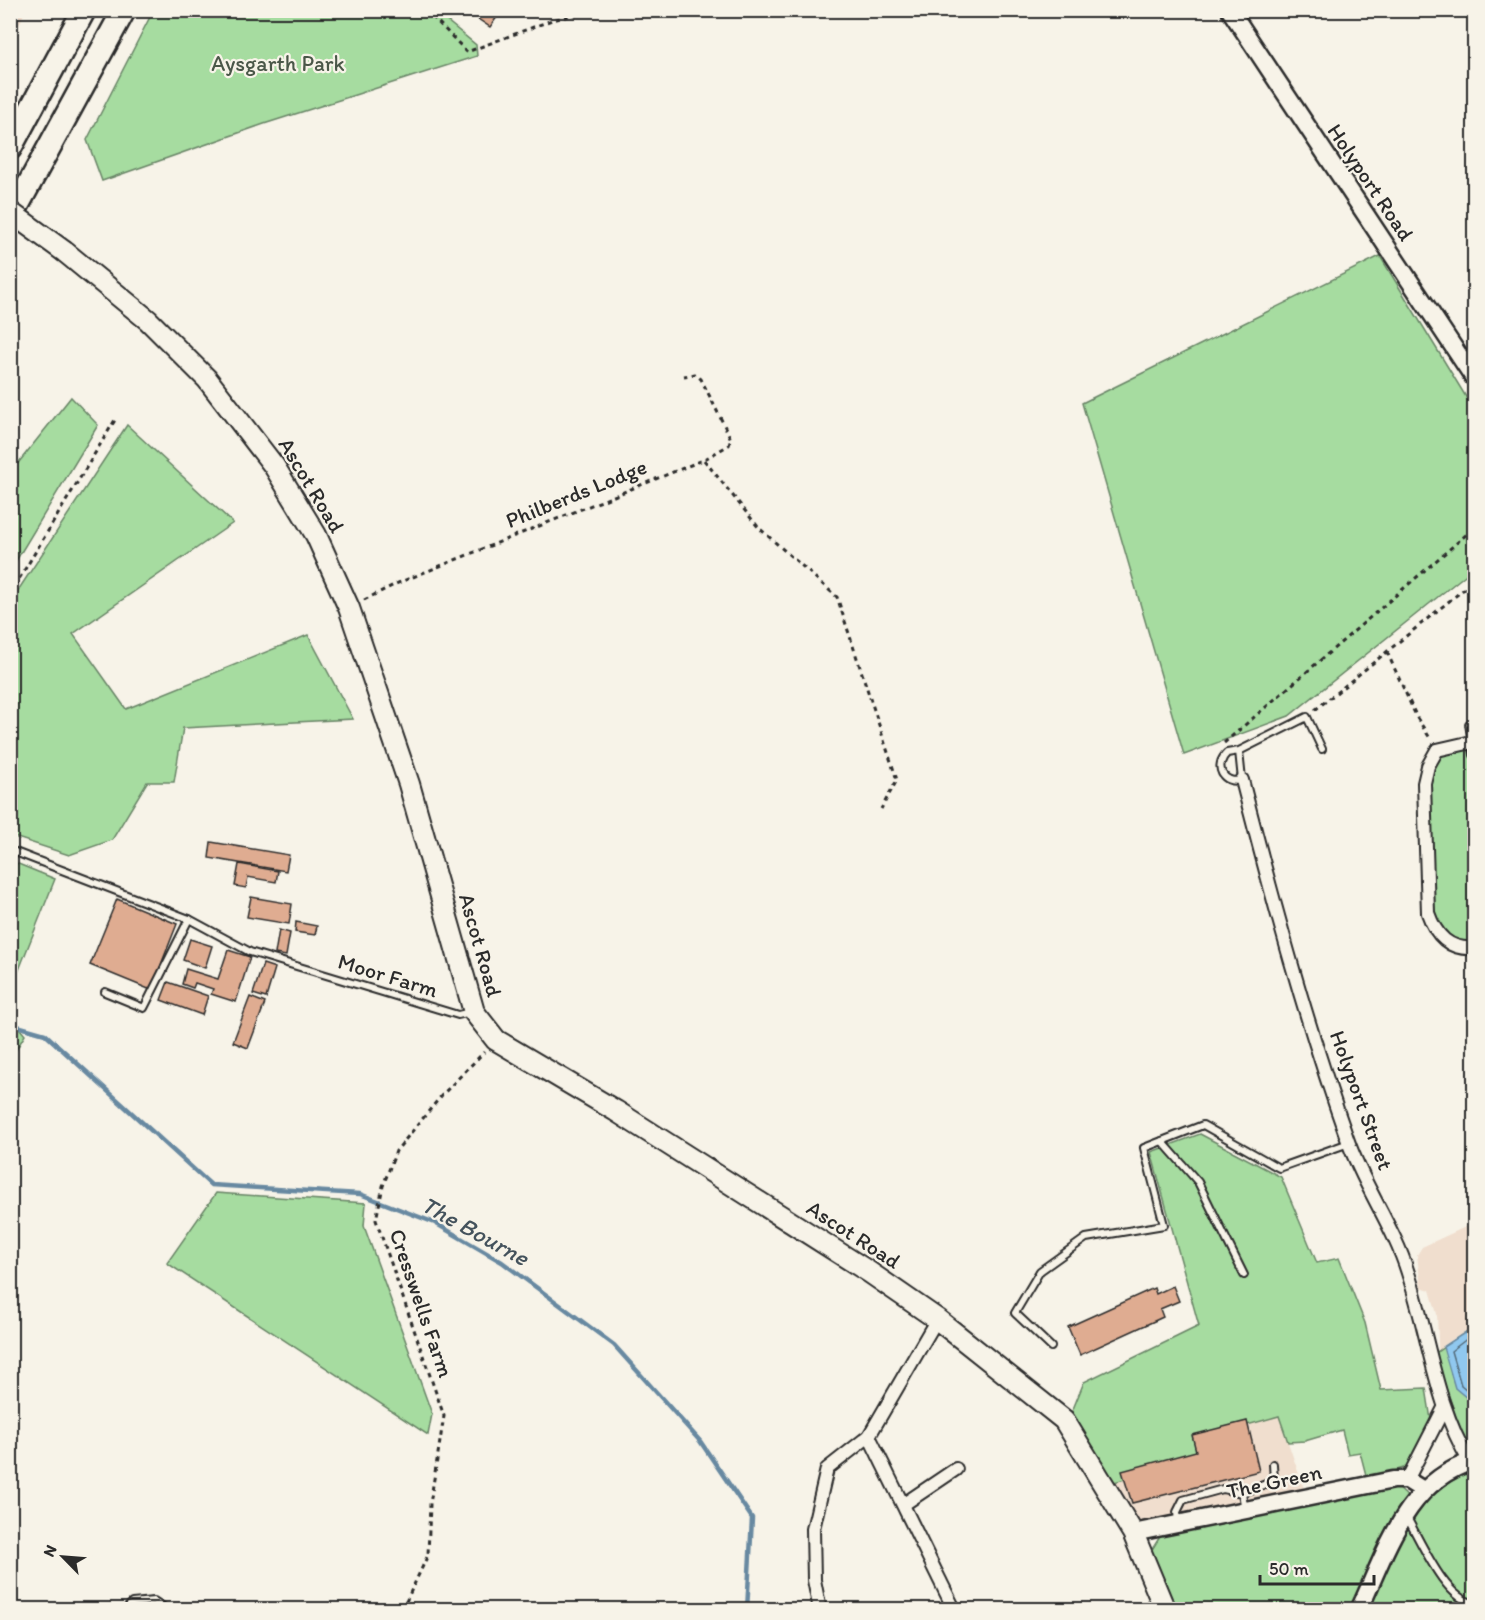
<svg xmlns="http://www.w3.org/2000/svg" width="1485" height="1620" viewBox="0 0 1485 1620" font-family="Itim,sans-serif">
<rect width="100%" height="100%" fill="#f7f3e8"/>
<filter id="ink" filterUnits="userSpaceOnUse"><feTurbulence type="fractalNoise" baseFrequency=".0167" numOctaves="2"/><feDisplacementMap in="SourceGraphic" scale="12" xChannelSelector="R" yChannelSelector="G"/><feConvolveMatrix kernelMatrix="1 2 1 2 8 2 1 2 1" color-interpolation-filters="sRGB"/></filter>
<g filter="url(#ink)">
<!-- built -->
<g fill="#f0dece">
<polygon points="11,10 25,11 11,44 10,11"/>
<polygon points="1474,1223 1474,1347 1439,1367 1437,1314 1430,1290 1421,1287 1417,1255 1422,1247"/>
<polygon points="1084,1382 1279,1416 1305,1492 1140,1525 1071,1414"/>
</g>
<!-- green -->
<g fill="#a6dca0" stroke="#688466" stroke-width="1.5">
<polygon points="153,11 435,11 476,45 477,56 264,124 102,181 87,140"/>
<polygon points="1380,256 1474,410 1474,568 1289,716 1184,755 1082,403"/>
<polygon points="71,397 98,425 11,569 11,472"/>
<polygon points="127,425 233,523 73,634 126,709 308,635 353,719 183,728 174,782 147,782 112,840 69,855 11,836 11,601"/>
<polygon points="1472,742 1474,755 1474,948 1434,930 1424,783 1437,750"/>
<polygon points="11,861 55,879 11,990"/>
<polygon points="11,1018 25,1035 11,1058"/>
<polygon points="1200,1134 1281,1177 1317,1263 1339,1258 1365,1323 1381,1390 1426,1388 1431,1420 1407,1467 1367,1479 1360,1452 1348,1454 1342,1430 1305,1441 1288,1442 1279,1416 1194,1440 1199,1460 1114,1482 1071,1414 1084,1382 1199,1326 1151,1152"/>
<polygon points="216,1193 366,1203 364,1226 432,1414 428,1435 167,1263"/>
<polygon points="1469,1330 1474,1334 1474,1608 1358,1610 1354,1604 1350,1610 1176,1609 1151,1551 1161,1535 1396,1486 1419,1507 1447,1484 1474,1468 1434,1354"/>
</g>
<!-- water -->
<polygon fill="#90c8ef" stroke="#6889a1" stroke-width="1.5" points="1469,1330 1474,1334 1474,1404 1455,1388 1443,1347"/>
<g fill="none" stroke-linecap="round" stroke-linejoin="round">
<!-- shore -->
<polyline stroke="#536a79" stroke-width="1.5" points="1474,1338 1468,1338 1451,1351 1461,1385 1474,1396"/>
<!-- stream -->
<polyline stroke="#6889a1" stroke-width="4.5" points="10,1024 45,1034 211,1185 360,1194 435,1223 502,1262 614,1345 700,1441 752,1518 747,1610"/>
</g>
<!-- building -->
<g fill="#dfac91" stroke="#2b2b2b" stroke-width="1.5">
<polygon points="484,10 502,10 490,27 478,19"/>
<polygon points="211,842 289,855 286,871 209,858"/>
<polygon points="239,864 278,871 276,882 248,877 246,888 235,886"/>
<polygon points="251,897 292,904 289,924 247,917"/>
<polygon points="117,899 177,924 151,990 90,965"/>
<polygon points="296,922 317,926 315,935 295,932"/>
<polygon points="279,930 290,933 286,956 275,954"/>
<polygon points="190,939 212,946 205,968 183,960"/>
<polygon points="228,950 250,957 236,1002 211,994 213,989 195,983 193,988 182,984 186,969 218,979"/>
<polygon points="263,964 275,968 266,998 253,994"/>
<polygon points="168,982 208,996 202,1015 161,1000"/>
<polygon points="250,997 265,1003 248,1048 233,1042"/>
<polygon points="1173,1286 1179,1301 1160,1309 1163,1317 1080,1355 1068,1327 1154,1288 1156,1294"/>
<polygon points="1247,1421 1259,1471 1132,1503 1122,1471 1196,1451 1192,1435"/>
</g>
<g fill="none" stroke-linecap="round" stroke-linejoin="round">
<!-- lane casing -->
<g stroke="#2b2b2b" stroke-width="10">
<g id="lane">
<polyline points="1469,724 1474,755"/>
<path d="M1239 751 1242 780C1223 785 1213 766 1227 753L1239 751 1307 717 1322 749"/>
<polyline points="10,850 189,919 250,952 458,1015 471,1012"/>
<polyline points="105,992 144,1008 189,919"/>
<polyline points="1162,1141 1198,1182 1244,1275"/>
<polyline points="1051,1347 1015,1313 1040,1271 1086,1238 1164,1225 1144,1148 1203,1125 1279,1168 1349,1143"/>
<polyline points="1467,1466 1474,1479"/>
<polyline points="1242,1493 1274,1481 1273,1464"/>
<path d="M1406 1516C1421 1541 1445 1600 1474 1603"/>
<polyline points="1178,1521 1177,1512 1183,1500 1223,1489 1242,1493 1245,1510"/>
<polyline points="125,1610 132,1603 154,1601 168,1610"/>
</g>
</g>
<!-- street casing -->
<g stroke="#2b2b2b" stroke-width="16">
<g id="street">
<path d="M1472 742 1437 750 1428 766 1424 783 1428 913C1436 936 1449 950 1474 948"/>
<path d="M1242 780C1273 901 1306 1023 1348 1141 1364 1187 1394 1227 1408 1273 1429 1336 1435 1405 1470 1462"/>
<polyline points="869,1436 954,1609"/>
<polyline points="1407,1480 1444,1408"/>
<polyline points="904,1504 956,1469"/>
<polyline points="820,1610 814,1580 813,1529 827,1469 869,1436 937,1319"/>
</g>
</g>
<!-- secondary casing -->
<g stroke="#2b2b2b" stroke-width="21">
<g id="secondary">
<polyline points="1230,10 1474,378"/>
<polyline points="1133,1533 1393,1480 1407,1480 1423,1490"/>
<path d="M1359 1610C1386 1553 1406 1480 1474 1461"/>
</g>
</g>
<!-- primary casing -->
<g stroke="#2b2b2b" stroke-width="24">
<polyline id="primary" points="65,252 148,320 207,379 274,466 316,535 349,608 409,784 474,1012 496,1040 616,1111 869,1272 937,1319 1064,1420 1133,1533 1165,1610"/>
</g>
<!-- highway casing -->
<g stroke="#2b2b2b" stroke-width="27">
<g id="highway">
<polyline points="10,148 84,10"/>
<polyline points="10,219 124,10"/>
</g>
</g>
<!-- path -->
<g stroke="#2b2b2b" stroke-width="3" stroke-dasharray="4.5 4.5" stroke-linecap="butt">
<polyline points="426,10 467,52 552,20 596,10"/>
<polyline points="646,10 673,15 690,10"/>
<polyline points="704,460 759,528 837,597 897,780 881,809"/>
<polyline points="10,594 115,420"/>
<polyline points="364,600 398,583 703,460 729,445 731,439 701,379 695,374 684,376"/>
<polyline points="1387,652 1417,718 1430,738"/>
<polyline points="1315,710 1474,581"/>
<polyline points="1224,743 1474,528"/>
<polyline points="402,1610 428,1555 430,1504 444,1416 376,1220 383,1186 396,1151 442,1095 484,1052"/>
</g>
<!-- lane -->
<use href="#lane" stroke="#f7f3e8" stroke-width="6"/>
<!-- street -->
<use href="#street" stroke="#f7f3e8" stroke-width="12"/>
<!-- secondary -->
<use href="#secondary" stroke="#f7f3e8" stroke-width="16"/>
<!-- primary -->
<use href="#primary" stroke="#f7f3e8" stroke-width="20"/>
<!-- highway -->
<use href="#highway" stroke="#f7f3e8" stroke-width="22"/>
<!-- primary-bridge casing -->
<g stroke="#2b2b2b" stroke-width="24" stroke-linecap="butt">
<polyline id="primary-bridge" points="10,212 65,252"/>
</g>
<!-- primary-bridge -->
<use href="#primary-bridge" stroke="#f7f3e8" stroke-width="20"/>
</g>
</g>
<g text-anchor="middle" stroke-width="4.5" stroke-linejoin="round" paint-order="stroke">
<!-- park labels -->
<g font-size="22" fill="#4a5748" stroke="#f7f3e8">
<text x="278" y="71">Aysgarth Park</text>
</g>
<!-- street labels -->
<g font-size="22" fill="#2b2b2b" stroke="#f7f3e8">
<text transform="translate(1371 182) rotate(56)" y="8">Holyport Road</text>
<text transform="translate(312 485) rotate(59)" y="8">Ascot Road</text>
<text transform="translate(576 493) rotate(-22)" y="8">Philberds Lodge</text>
<text transform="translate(481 945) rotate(74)" y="8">Ascot Road</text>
<text transform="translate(388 975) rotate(17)" y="8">Moor Farm</text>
<text transform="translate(1362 1100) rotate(70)" y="8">Holyport Street</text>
<text transform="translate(854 1234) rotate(33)" y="8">Ascot Road</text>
<text transform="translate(422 1303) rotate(71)" y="8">Cresswells Farm</text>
<text transform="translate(1274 1481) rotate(-12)" y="8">The Green</text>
</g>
<!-- water labels -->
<g font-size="24" font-style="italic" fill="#44525c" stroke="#f7f3e8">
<text transform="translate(475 1231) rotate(29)" y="8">The Bourne</text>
</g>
</g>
<!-- margin -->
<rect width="1485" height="1620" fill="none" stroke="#f7f3e8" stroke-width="36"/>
<rect x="18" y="18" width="1449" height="1584" fill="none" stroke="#2b2b2b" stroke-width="2" filter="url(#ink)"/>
<!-- north arrow -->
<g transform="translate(63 1557) rotate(295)" stroke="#f7f3e8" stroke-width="4.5" paint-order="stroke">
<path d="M0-4.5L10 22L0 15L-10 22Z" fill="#2b2b2b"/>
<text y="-9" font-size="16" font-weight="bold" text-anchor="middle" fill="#2b2b2b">N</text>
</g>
<!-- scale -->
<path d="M1260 1575v9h114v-9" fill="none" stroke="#2b2b2b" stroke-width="3"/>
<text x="1269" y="1575" font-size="18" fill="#2b2b2b" stroke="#f7f3e8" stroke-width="4.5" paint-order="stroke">50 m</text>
</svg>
